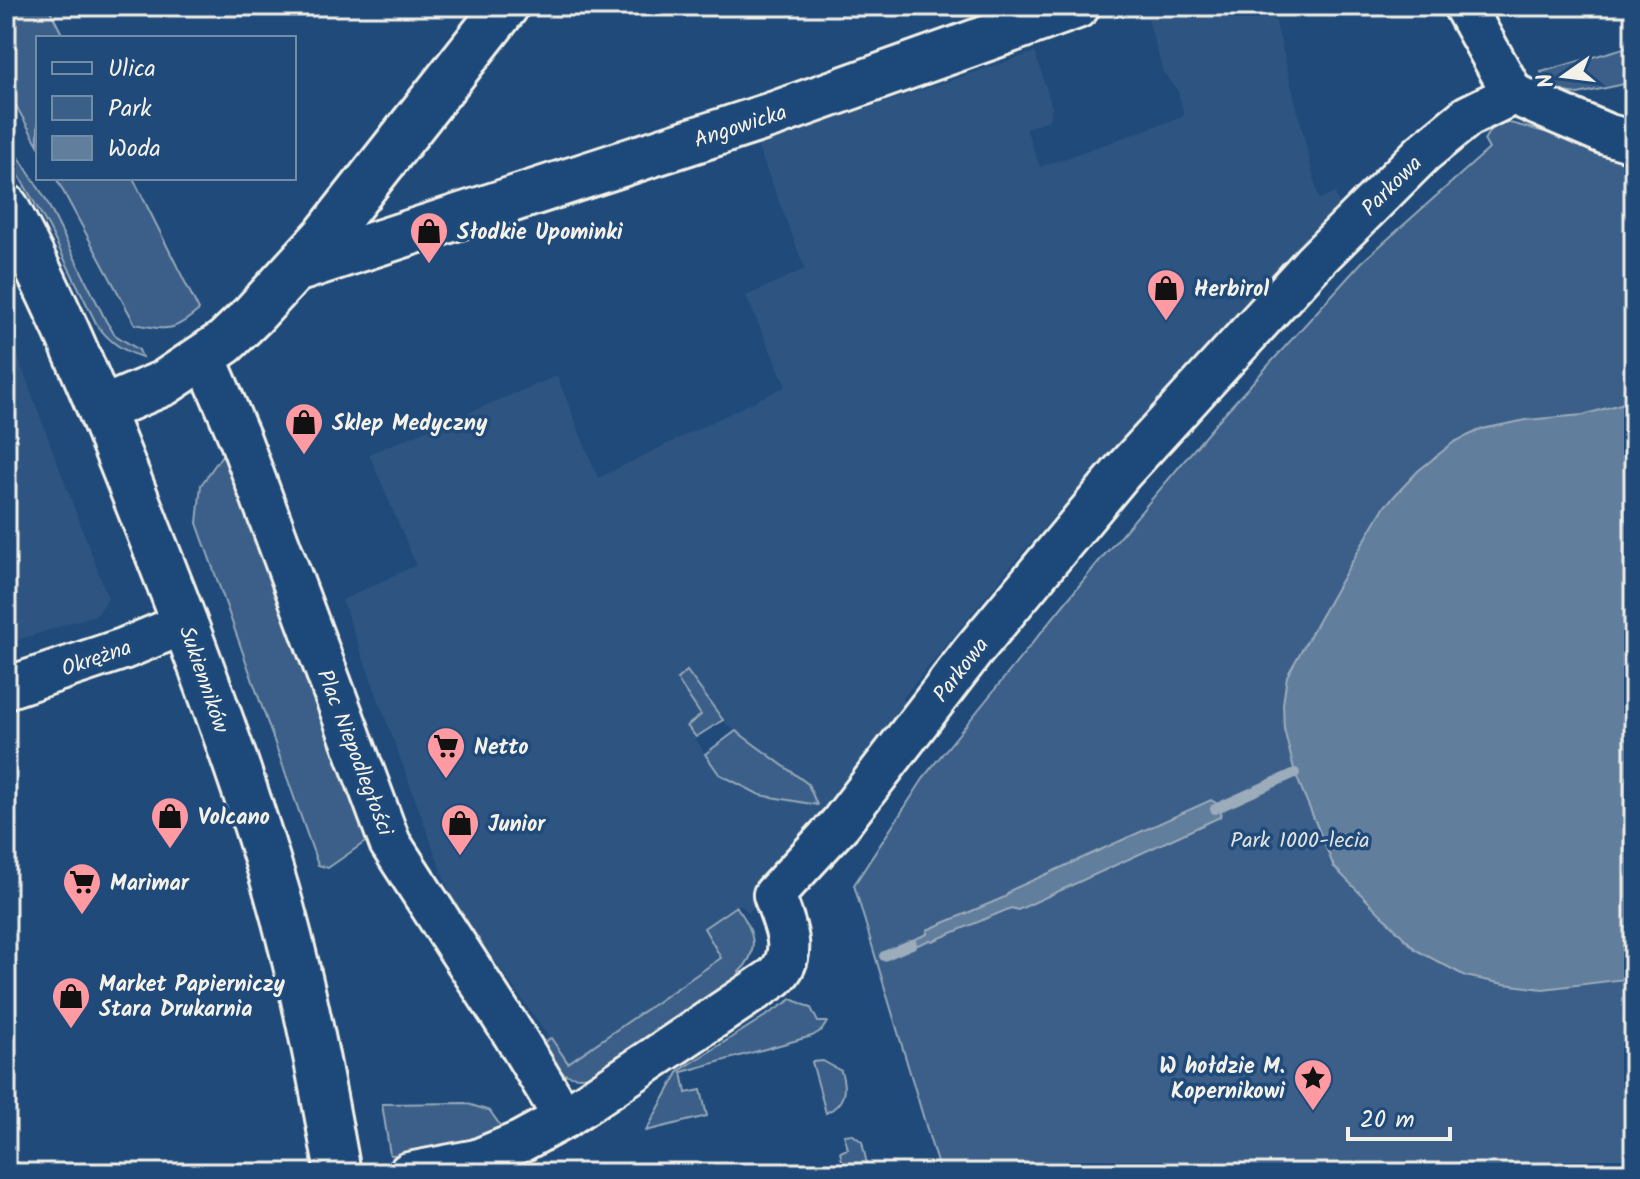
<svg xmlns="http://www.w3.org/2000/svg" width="1640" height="1179" viewBox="0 0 1640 1179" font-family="Kalam,sans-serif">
<rect width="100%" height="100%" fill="#1f4a7a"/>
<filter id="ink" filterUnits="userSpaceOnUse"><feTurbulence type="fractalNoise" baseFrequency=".0125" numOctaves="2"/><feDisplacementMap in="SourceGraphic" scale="16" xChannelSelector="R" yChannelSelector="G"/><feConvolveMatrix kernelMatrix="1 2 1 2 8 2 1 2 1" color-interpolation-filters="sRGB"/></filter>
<g filter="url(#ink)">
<!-- built -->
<g fill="#2d5581" fill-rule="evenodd">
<path d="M1196 6H1272L1319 199 1335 193 1343 218 1314 231 1133 425 1010 567 902 699 907 704 749 913 740 904 705 928 721 958 567 1063 453 902 342 600 416 565 369 454 557 376 598 478 786 386 746 296 805 269 757 145 1035 52 1052 107 1049 120 1026 128 1040 167 1184 116 1178 91 1163 72 1148 19ZM687 672 727 725 808 784 705 754 688 726 701 716Z"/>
<polygon points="6,325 108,598 98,614 6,644"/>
</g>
<!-- green -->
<g fill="#3a5f88" stroke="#97a8b8" stroke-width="2">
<polygon points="17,6 48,6 64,38 38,38 38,145 6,88 6,11"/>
<polygon points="1634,45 1634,82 1578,94 1551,90 1541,72"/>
<polygon points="1506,122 1634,155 1634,1173 940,1173 854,885 927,773 1095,566 1223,415 1362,262 1489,149 1484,140 1490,130"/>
<path d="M6 137 45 198 106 321 115 335 139 350 142 357C121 350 110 342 97 325L49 228 6 153Z"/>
<path d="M56 178H133L199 310C172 333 167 330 135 324Z"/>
<polygon points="227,448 297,654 368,840 328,868 318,865 197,523 201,485"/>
<polygon points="687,671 723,720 696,737 687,726 701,715 677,679"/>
<polygon points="736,731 808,784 817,805 760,795 719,774 705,754"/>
<path d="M736 906C753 928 762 951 739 972L743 979 599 1074C567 1083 555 1072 539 1045L551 1038 568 1063 721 958 704 928Z"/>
<polygon points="792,999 811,1008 818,1022 827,1022 822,1030 812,1036 682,1072 686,1093 701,1090 707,1116 646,1131 679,1071"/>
<path d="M823 1061 841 1071C847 1090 845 1104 826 1113L812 1062Z"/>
<polygon points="465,1103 490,1111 504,1131 428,1154 390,1155 382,1104"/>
<polygon points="852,1134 862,1142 869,1173 845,1173 840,1152 848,1149 844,1135"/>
</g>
<!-- water -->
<g fill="#627e9d" stroke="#9cacbb" stroke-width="2">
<polygon points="1634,400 1634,1012 1625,979 1543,989 1504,984 1465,976 1416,950 1334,867 1295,773 1284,729 1283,704 1287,676 1335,591 1384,507 1418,471 1454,442 1482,429 1526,420 1583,415"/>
<polygon points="1211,800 1218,804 1223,802 1226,808 1221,812 1220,817 1018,910 1011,908 933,941 930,940 900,952 898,946 927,934 927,930 1005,897 1011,890"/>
</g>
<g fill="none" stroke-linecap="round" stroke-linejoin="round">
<!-- stream -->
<g stroke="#9cacbb" stroke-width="10">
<polyline points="1215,809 1295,773"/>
<polyline points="884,956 912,944"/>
</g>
<!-- street casing -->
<g stroke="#f4f1e8" stroke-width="46">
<g id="street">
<polyline points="1464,6 1513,94 1606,134 1634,142"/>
<polyline points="205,357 240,439 390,843 514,1035 564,1118"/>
<polyline points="6,688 123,649 186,623"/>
<path d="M409 1173 477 1160 520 1142 564 1118 775 977C800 954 784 923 774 895L840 824 973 651 1122 472 1313 263 1423 153 1468 116 1513 94"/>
</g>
</g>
<!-- secondary casing -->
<g stroke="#f4f1e8" stroke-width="50">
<g id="secondary">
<path d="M6 207C62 311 105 419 148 529 195 647 240 767 276 889 303 982 321 1078 338 1173"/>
<polyline points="295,270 775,114 1077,6"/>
<polyline points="103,409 164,383 225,342 253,315 326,235 506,6"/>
</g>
</g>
<!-- street -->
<use href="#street" stroke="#1f4a7a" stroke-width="40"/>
<!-- secondary -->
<use href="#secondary" stroke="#1f4a7a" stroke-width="44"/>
</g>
</g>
<!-- icons -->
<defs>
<g id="shop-pin" transform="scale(2)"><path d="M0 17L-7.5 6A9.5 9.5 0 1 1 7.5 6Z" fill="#ff9aa2" stroke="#1f4a7a"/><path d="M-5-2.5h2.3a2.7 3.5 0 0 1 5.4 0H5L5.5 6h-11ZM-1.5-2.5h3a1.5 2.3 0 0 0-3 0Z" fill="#111"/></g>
<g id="supermarket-pin" transform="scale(2)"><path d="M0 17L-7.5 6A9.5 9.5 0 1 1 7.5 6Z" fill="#ff9aa2" stroke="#1f4a7a"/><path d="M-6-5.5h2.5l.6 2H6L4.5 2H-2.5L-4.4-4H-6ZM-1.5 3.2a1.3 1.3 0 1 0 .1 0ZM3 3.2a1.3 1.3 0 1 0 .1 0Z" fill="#111"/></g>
<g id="sight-pin" transform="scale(2)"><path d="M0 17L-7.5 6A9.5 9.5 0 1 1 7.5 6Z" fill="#ff9aa2" stroke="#1f4a7a"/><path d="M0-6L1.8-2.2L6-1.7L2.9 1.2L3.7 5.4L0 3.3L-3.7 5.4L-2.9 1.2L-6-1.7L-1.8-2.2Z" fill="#111"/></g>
</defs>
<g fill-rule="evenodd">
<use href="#shop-pin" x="429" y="231"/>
<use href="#shop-pin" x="1166" y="288"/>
<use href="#shop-pin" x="304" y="422"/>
<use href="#supermarket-pin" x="446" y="746"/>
<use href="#shop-pin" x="170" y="816"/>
<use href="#shop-pin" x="460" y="823"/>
<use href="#supermarket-pin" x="82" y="882"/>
<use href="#shop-pin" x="71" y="996"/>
<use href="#sight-pin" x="1313" y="1078"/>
</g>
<g text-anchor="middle" stroke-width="7" stroke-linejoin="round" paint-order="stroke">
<!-- street labels -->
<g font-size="22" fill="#f4f1e8" stroke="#1f4a7a">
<text transform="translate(740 125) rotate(-18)" y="8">Angowicka</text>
<text transform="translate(1391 185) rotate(-45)" y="8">Parkowa</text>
<text transform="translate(96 657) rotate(-19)" y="8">Okrężna</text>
<text transform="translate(960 669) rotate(-52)" y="8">Parkowa</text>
<text transform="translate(205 679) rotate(71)" y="8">Sukienników</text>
<text transform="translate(356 752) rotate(69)" y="8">Plac Niepodległości</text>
</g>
<!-- poi labels -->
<g font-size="22" font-weight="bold" fill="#f4f1e8" stroke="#1f4a7a" text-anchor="start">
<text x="457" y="239">Słodkie Upominki</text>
<text x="1194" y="296">Herbirol</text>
<text x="332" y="430">Sklep Medyczny</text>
<text x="474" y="754">Netto</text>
<text x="198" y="824">Volcano</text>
<text x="488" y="831">Junior</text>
<text x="110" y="890">Marimar</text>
<text x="99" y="991">Market Papierniczy<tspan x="99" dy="25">Stara Drukarnia</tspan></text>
<text x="1285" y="1073" text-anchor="end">W hołdzie M.<tspan x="1285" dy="25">Kopernikowi</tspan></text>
</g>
<!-- park labels -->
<g font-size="22" fill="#e1e2de" stroke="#1f4a7a">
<text x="1300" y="847">Park 1000-lecia</text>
</g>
</g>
<!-- margin -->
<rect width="1640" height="1179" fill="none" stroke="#1f4a7a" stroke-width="32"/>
<rect x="16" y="16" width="1608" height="1147" fill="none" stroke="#f4f1e8" stroke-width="3" filter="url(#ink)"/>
<!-- legend -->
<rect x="36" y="36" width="260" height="144" fill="#1f4a7a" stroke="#748da6" stroke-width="2"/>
<rect x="52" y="62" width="40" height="12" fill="#1f4a7a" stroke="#748da6" stroke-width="2"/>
<text x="108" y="76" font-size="24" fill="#f4f1e8">Ulica</text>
<rect x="52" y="96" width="40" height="24" fill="#3a5f88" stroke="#748da6" stroke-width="2"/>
<text x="108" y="116" font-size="24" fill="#f4f1e8">Park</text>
<rect x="52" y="136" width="40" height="24" fill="#627e9d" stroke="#748da6" stroke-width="2"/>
<text x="108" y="156" font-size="24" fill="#f4f1e8">Woda</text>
<!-- north arrow -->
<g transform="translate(1564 76) rotate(256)" stroke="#1f4a7a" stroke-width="6" paint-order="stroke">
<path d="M0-6L14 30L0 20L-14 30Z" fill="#f4f1e8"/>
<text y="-12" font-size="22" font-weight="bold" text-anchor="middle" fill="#f4f1e8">N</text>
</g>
<!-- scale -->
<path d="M1348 1127v12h102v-12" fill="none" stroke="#f4f1e8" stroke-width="4"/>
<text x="1360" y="1127" font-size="24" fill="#f4f1e8" stroke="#1f4a7a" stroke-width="6" paint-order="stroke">20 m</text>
</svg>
